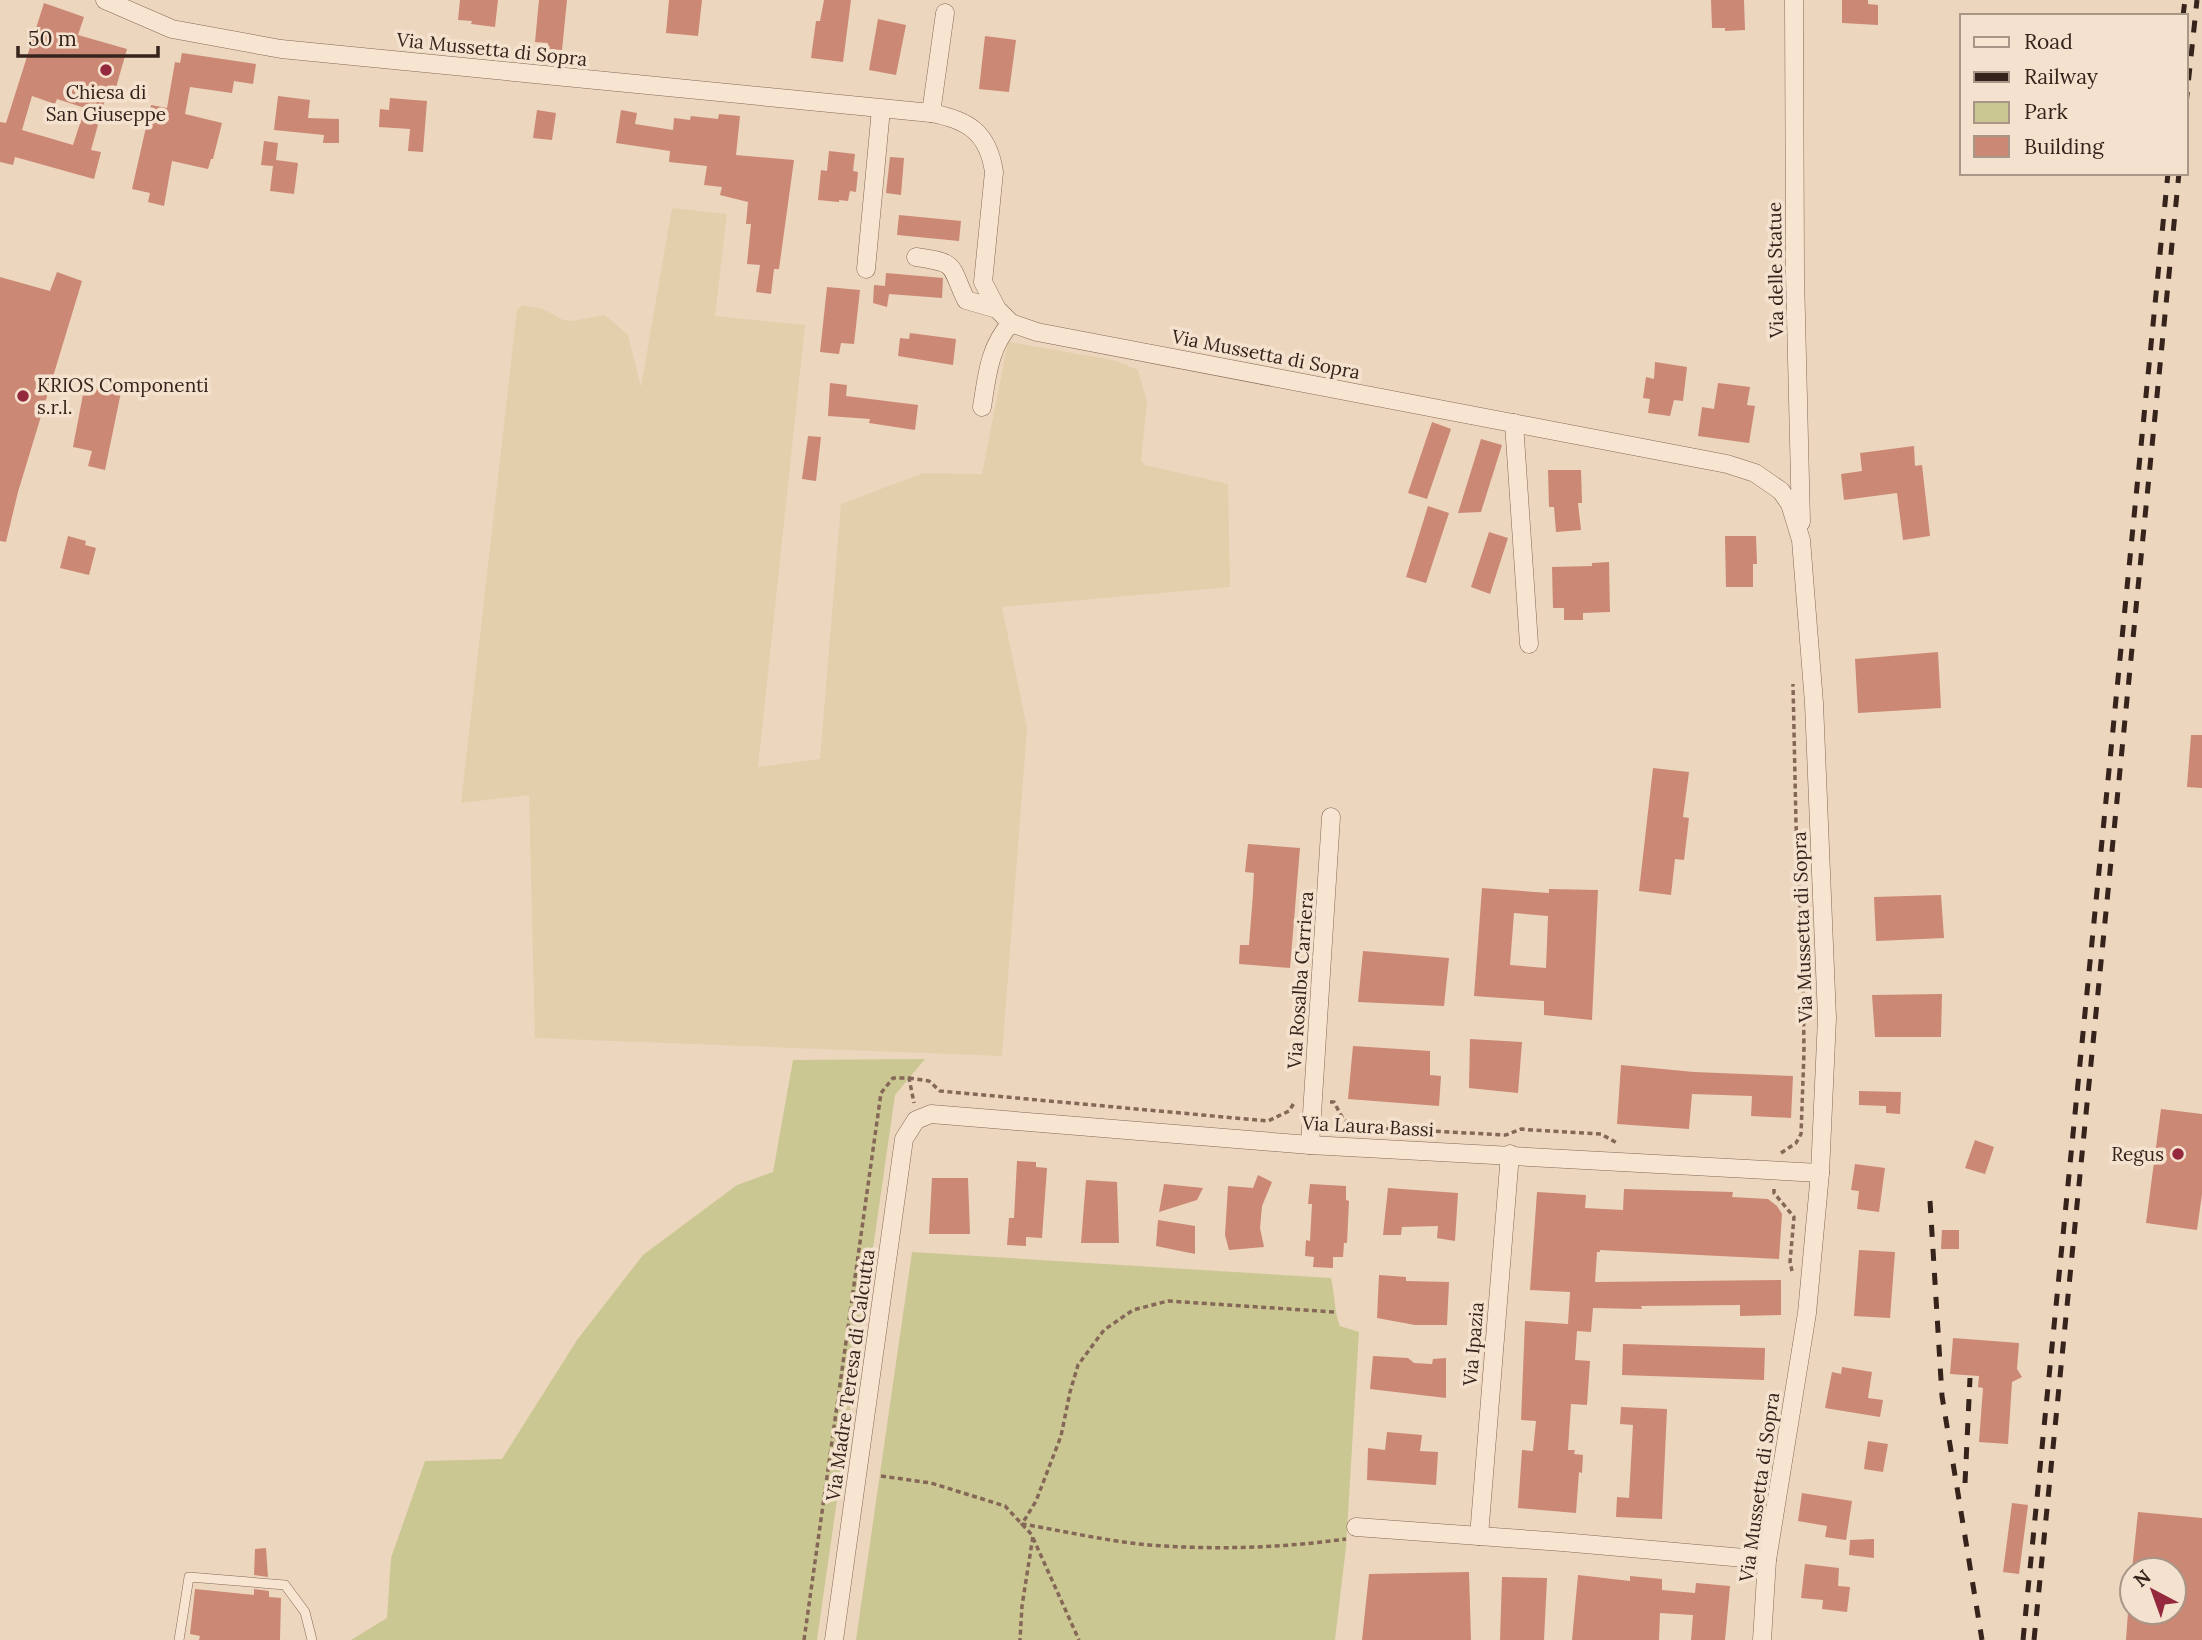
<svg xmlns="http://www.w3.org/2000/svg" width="2202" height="1640" viewBox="0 0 2202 1640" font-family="Lora,serif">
<rect width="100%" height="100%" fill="#edd6be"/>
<!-- farmland -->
<polygon fill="#e3cfac" points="672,208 727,214 715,316 805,325 758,767 820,759 841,504 923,473 982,474 1008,342 1113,360 1138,370 1147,402 1141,461 1145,465 1228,484 1230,587 1002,607 1027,728 1002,1056 535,1038 529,795 461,803 517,310 522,305 543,309 563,320 571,321 605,315 628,335 641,387"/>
<!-- green -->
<g fill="#cbc793">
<polygon points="925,1059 895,1095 817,1640 351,1640 387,1618 391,1558 425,1461 502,1459 577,1340 643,1255 737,1185 773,1172 793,1060"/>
<path d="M912 1252 1331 1278C1335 1295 1334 1311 1340 1326L1359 1332 1346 1547 1335 1640H856Z"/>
</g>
<!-- building -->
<g fill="#cb8874" fill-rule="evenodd">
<polygon points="460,0 498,0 495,27 471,24 472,21 458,20"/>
<polygon points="539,0 567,0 562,50 547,49 548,43 535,42"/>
<polygon points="669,0 702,0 698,36 666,33"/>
<polygon points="824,0 851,0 843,62 811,58 816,21 820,21"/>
<polygon points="1711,0 1744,0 1745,30 1725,31 1725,28 1712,28"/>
<polygon points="1842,0 1868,0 1868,4 1878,5 1878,25 1842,23"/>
<path d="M44 3 84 17 78 35 127 49 113 98 106 96 91 150 101 152 94 179 15 157 13 165 0 162V122L6 123ZM32 96 55 104 57 99 85 108 73 145 22 130Z"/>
<polygon points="878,19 906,25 896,75 869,70"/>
<polygon points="985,36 1016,40 1009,92 979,89"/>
<polygon points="182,53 256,64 253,84 234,81 232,93 190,87 185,114 222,123 213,159 211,159 208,169 172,161 164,206 148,202 150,193 132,189 151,105 167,108 175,62 180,63"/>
<polygon points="278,96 310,100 308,118 339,119 339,143 323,143 324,135 274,130"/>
<polygon points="390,98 427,101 423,152 408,151 410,129 379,127 380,109 389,110"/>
<polygon points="537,110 556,113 552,140 533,138"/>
<polygon points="621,110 637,113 635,124 673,130 674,118 690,120 691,116 718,119 719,114 740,116 736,155 794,160 779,269 774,269 771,294 756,292 760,265 747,264 751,224 746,224 748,202 720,195 722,187 704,185 707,166 669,162 670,151 616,143"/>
<polygon points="264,141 278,143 276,160 298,163 294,194 270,191 273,166 261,165"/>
<polygon points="829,151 855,154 853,171 858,172 856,192 850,191 848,201 839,200 839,202 818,200 821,170 827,171"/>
<polygon points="890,157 904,158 901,195 886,193"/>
<polygon points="899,215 961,221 959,241 897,235"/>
<polygon points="57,272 82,281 18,492 6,542 0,541 0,277 50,291"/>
<polygon points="886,273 943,278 942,298 889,294 887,307 873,303 874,285 885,286"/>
<polygon points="827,287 860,290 854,344 841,343 839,354 820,352"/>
<polygon points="910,333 956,339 953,365 898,356 900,338 909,339"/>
<polygon points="1655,362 1687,367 1683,401 1674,400 1670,416 1648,413 1650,399 1643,398 1646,377 1654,379"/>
<polygon points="830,383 847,385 846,396 918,405 915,430 869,423 870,419 828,416"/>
<polygon points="1718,383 1750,387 1747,405 1755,406 1749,443 1698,436 1702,407 1714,409"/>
<polygon points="85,384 121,392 105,470 88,466 92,451 73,447"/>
<polygon points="1432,422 1451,429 1427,499 1408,493"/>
<polygon points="808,436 821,437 816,481 802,479"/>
<polygon points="1481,439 1502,445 1481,512 1458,513"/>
<polygon points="1914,446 1915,466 1922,465 1930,536 1903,540 1897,493 1844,500 1841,474 1862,471 1860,453"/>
<polygon points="1548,470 1581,470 1582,503 1578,503 1581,530 1556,532 1554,507 1549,507"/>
<polygon points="1428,506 1449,513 1426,583 1406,577"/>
<polygon points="1489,532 1508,538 1490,594 1471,587"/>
<polygon points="68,536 86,541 85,545 96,548 89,575 60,568"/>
<polygon points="1725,536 1756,536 1757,564 1753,564 1753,587 1726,587"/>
<polygon points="1609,562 1610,612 1583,613 1583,620 1564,620 1564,608 1553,608 1552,567 1592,566 1592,563"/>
<polygon points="1938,652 1941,708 1858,713 1855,659"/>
<polygon points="2191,735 2202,735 2202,788 2187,787"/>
<polygon points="1653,768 1689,772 1683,817 1689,818 1684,860 1675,859 1671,895 1639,891"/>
<polygon points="1248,844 1300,848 1290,968 1239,964 1240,945 1249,945 1253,894 1254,873 1245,872"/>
<path d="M1482 888 1549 893V889L1598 890 1592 1020 1544 1015V1001L1474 996ZM1514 913 1548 916 1546 968 1510 965Z"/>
<polygon points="1941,895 1944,938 1876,941 1874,897"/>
<polygon points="1363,951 1449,958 1444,1006 1358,1002"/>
<polygon points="1942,994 1941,1037 1875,1037 1872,995"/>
<polygon points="1470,1039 1522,1042 1518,1093 1469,1088"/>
<polygon points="1353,1046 1430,1051 1430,1075 1441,1076 1439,1106 1348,1099"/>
<polygon points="1621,1065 1694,1072 1793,1076 1791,1118 1751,1116 1752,1096 1692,1094 1689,1129 1617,1124"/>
<polygon points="1859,1091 1901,1092 1900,1114 1886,1113 1886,1106 1859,1105"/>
<polygon points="2161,1109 2202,1114 2202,1194 2197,1230 2146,1223"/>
<polygon points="1975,1140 1994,1147 1985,1174 1965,1168"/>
<polygon points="1017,1161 1036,1162 1036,1167 1047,1168 1042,1238 1026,1237 1026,1246 1007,1245 1009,1218 1014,1218"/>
<polygon points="1855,1164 1885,1168 1879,1212 1857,1209 1859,1191 1851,1190"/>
<polygon points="1258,1175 1272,1182 1262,1206 1260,1228 1264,1247 1229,1250 1225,1235 1228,1186 1253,1188"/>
<polygon points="932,1178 968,1178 970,1234 929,1234"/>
<polygon points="1086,1180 1117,1182 1119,1243 1081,1243"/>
<polygon points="1164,1184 1203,1188 1197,1200 1159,1212"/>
<polygon points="1310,1184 1346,1186 1346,1200 1349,1201 1347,1243 1344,1243 1343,1257 1333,1257 1333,1268 1313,1267 1314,1257 1305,1256 1306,1240 1310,1241 1312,1204 1308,1204"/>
<polygon points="1388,1188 1458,1193 1455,1241 1437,1238 1438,1226 1402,1227 1401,1235 1383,1235"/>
<polygon points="1624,1189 1733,1192 1732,1197 1768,1199 1777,1206 1782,1214 1779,1259 1600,1250 1600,1252 1597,1252 1595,1282 1781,1280 1781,1315 1740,1316 1740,1305 1641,1306 1642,1309 1593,1308 1591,1332 1577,1331 1575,1360 1590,1361 1587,1405 1571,1404 1568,1450 1575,1450 1574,1454 1583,1455 1582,1473 1579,1472 1576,1513 1518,1508 1522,1450 1533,1451 1536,1421 1521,1420 1525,1321 1568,1324 1570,1292 1530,1290 1537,1192 1586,1195 1585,1208 1623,1210"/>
<polygon points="1158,1220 1195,1226 1195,1254 1156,1246"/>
<polygon points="1942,1230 1959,1230 1959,1249 1941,1249"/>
<polygon points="1859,1250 1895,1252 1890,1318 1854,1316"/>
<polygon points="1379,1275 1406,1277 1406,1281 1449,1282 1447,1325 1415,1325 1377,1318"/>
<polygon points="1953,1338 2019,1343 2017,1369 2022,1377 2012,1382 2008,1444 1979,1442 1983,1388 1978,1387 1979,1376 1950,1374"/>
<polygon points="1623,1344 1765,1348 1764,1380 1622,1375"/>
<polygon points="1373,1356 1408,1358 1414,1363 1432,1364 1433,1359 1446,1358 1446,1398 1370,1389"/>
<polygon points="1842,1367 1872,1372 1868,1398 1883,1400 1880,1417 1825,1408 1832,1372 1841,1374"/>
<polygon points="1621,1407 1667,1409 1662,1519 1616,1517 1617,1497 1629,1498 1633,1425 1620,1424"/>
<polygon points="1387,1432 1422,1435 1420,1451 1438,1452 1436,1485 1367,1480 1368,1448 1385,1450"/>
<polygon points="1868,1441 1888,1444 1883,1472 1864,1469"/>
<polygon points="1802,1493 1852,1501 1846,1540 1825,1537 1827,1526 1798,1521"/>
<polygon points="2012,1503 2028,1505 2019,1574 2003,1572"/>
<polygon points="2138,1512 2202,1518 2202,1640 2126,1640 2128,1612 2174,1612 2174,1570 2132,1570"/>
<polygon points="1874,1539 1874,1558 1849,1555 1850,1540"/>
<polygon points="266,1548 268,1577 254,1575 255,1549"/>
<polygon points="1805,1564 1839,1568 1838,1586 1850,1587 1847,1612 1822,1609 1823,1600 1801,1598"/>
<polygon points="1469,1572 1471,1640 1362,1640 1369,1574"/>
<polygon points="1578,1575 1630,1581 1630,1576 1662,1579 1662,1590 1695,1593 1696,1583 1730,1586 1725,1640 1691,1640 1693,1615 1660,1613 1659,1640 1572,1640"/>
<polygon points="1502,1577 1547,1578 1544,1640 1500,1640"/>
<polygon points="195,1589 254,1595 254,1589 269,1591 269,1597 281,1598 280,1640 199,1640 200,1636 190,1634"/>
</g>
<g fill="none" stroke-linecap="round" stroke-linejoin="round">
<!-- lane casing -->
<g stroke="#856757" stroke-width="10">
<polyline id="lane" points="179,1640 189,1577 285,1585 305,1612 312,1640"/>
</g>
<!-- street casing -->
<g stroke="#856757" stroke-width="19">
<g id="street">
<path d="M105 0 172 29 281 49 931 113C968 120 988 132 994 172L983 282 997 309 1011 323 1037 332 1727 464 1755 473 1781 491 1790 504 1801 540 1814 703 1827 1018 1820 1173 1807 1313 1767 1560 1762 1640"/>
<polyline points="1794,0 1795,276 1801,522"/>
<polyline points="931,113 945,13"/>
<path d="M916 257C958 263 949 264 966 300L997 309"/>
<polyline points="866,269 881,109"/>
<path d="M982 407C987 376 989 347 1011 323"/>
<polyline points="1514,423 1529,644"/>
<polyline points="1310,1145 1331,817"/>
<polyline points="1356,1527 1562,1542 1767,1560"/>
<polyline points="1479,1536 1510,1154"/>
<polyline points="834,1640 904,1139 916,1120 931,1114 1310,1145 1820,1173"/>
</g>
</g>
<!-- path -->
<g stroke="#856757" stroke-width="3.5" stroke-dasharray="5 3.5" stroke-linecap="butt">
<polyline points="909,1078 929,1081 940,1091 1268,1121 1289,1111 1294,1103"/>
<polyline points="1330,1102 1334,1102 1343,1119 1353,1127 1506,1135 1521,1129 1532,1130 1601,1134 1617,1143"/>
<polyline points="1781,1153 1796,1143 1801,1134 1804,1052 1803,965 1796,824 1793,684"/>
<polyline points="1774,1189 1774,1193 1794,1217 1790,1262 1792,1271"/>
<path d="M1334 1312 1168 1301 1133 1310 1104 1330 1078 1365 1070 1392 1061 1436 1036 1501 1022 1524C1064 1531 1106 1541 1149 1545 1214 1550 1281 1548 1346 1539"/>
<polyline points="881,1476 931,1483 1005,1506 1033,1536 1022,1606 1020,1640"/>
<polyline points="1033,1538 1079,1640"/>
<polyline points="804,1640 881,1093 893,1078 909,1078 914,1103"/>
</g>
<!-- lane -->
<use href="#lane" stroke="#f8e5d1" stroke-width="9"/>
<!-- street -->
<use href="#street" stroke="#f8e5d1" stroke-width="18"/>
<!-- rail -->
<g stroke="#35231c" stroke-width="5" stroke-dasharray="12 12" stroke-linecap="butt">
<polyline points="2183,16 2185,0"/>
<polyline points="2186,104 2197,0"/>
<polyline points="1930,1201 1942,1396 1982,1640"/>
<polyline points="1965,1483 1970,1378"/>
<polyline points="2023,1640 2168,173"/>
<polyline points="2034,1640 2179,173"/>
</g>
</g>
<!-- markers -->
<g fill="#94283d" stroke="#f5e2ce" stroke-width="2.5">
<circle cx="106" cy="70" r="7"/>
<circle cx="23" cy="396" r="7"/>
<circle cx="2178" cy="1154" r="7"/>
</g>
<g text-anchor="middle" stroke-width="7" stroke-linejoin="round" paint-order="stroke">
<!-- street labels -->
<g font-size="19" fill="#35231c" stroke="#f5e2ce">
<text transform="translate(492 49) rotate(6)" y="7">Via Mussetta di Sopra</text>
<text transform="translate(1775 270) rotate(-91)" y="7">Via delle Statue</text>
<text transform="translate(1266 354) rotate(11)" y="7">Via Mussetta di Sopra</text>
<text transform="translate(1802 927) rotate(-92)" y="7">Via Mussetta di Sopra</text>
<text transform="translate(1300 980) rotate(-86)" y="7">Via Rosalba Carriera</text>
<text transform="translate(1368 1126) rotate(3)" y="7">Via Laura Bassi</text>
<text transform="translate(1473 1344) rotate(-85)" y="7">Via Ipazia</text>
<text transform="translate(850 1375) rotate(-82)" y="7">Via Madre Teresa di Calcutta</text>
<text transform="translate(1759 1487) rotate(-82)" y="7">Via Mussetta di Sopra</text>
</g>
<!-- poi labels -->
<g font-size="19" fill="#35231c" stroke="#f5e2ce">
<text x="106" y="99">Chiesa di<tspan x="106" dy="22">San Giuseppe</tspan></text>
<text x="37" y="392" text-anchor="start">KRIOS Componenti<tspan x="37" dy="22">s.r.l.</tspan></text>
<text x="2164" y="1161" text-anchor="end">Regus</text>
</g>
</g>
<!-- legend -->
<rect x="1960" y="14" width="228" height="161" fill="#f5e2ce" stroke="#a89687" stroke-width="2"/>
<rect x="1974" y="37" width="35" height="10" fill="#f8e5d1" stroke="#a89687" stroke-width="2"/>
<text x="2024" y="49" font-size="21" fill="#35231c">Road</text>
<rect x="1974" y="72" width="35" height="10" fill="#35231c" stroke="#a89687" stroke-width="2"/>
<text x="2024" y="84" font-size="21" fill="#35231c">Railway</text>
<rect x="1974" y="102" width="35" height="21" fill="#cbc793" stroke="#a89687" stroke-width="2"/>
<text x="2024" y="119" font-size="21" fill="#35231c">Park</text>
<rect x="1974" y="136" width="35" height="21" fill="#cb8874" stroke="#a89687" stroke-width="2"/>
<text x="2024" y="154" font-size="21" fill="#35231c">Building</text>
<!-- north arrow -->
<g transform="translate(2153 1591) rotate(319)"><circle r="33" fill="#f5e2ce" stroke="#a89687" stroke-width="2"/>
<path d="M0-5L12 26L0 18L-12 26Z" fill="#94283d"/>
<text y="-10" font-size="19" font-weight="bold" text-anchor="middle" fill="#35231c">N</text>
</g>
<!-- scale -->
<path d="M18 46v10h140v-10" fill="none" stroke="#35231c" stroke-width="3.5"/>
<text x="28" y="46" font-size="21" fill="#35231c" stroke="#f5e2ce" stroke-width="5" paint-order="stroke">50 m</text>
</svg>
